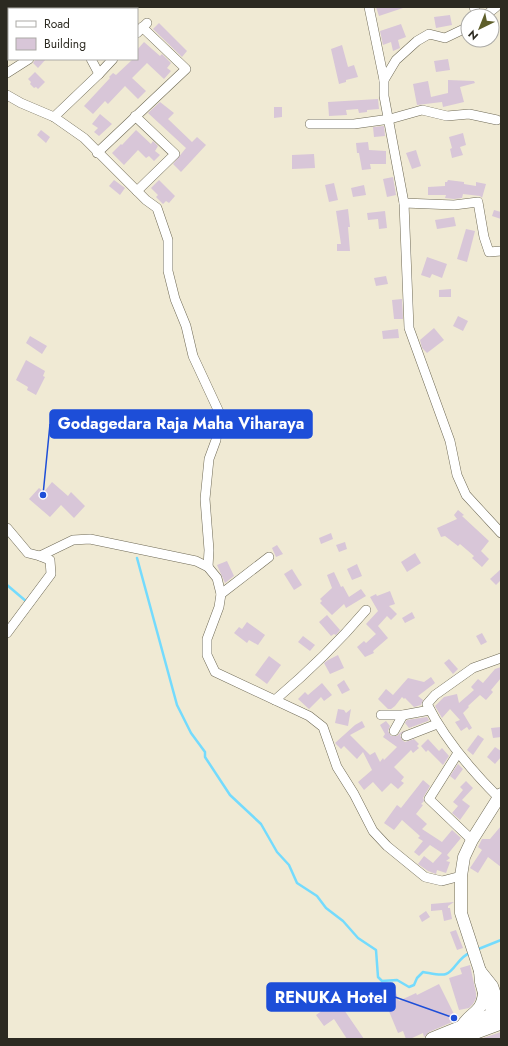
<svg xmlns="http://www.w3.org/2000/svg" width="508" height="1046" viewBox="0 0 508 1046" font-family="Jost,sans-serif">
<rect width="100%" height="100%" fill="#f0ead4"/>
<g fill="none" stroke-linecap="round" stroke-linejoin="round">
<!-- stream -->
<g stroke="#74dbfd" stroke-width="2.5">
<path d="M137 558 177 705 191 733 205 752V757L230 795 261 824 277 852 289 865 297 883 317 896 326 908 343 921 358 938 376 950 378 977 382 981 397 980 409 987 414 985 417 978 423 972C430 973 440 976 446 974 455 971 458 957 470 953"/>
<polyline points="7,585 27,602"/>
<polyline points="476,950 501,940"/>
</g>
</g>
<!-- building -->
<g fill="#d8c6d8">
<polygon points="376,7 402,7 403,8 379,16"/>
<polygon points="450,15 452,25 436,28 434,17"/>
<polygon points="159,23 187,51 182,57 153,29"/>
<polygon points="401,24 406,37 398,40 400,48 393,51 391,42 383,45 380,31"/>
<polygon points="144,42 160,56 162,54 171,63 167,68 171,71 164,79 147,63 132,78 146,91 138,99 125,86 108,104 105,101 93,114 84,106 110,78 109,77 113,73 116,75 133,59 137,59 137,50"/>
<polygon points="342,45 348,67 354,65 358,77 346,80 346,82 339,84 331,49"/>
<polygon points="36,59 46,59 38,68 33,63"/>
<polygon points="448,59 450,70 436,72 434,61"/>
<polygon points="35,72 45,82 38,89 36,87 34,88 30,84 31,82 28,79"/>
<polygon points="448,80 474,81 475,83 460,87 464,102 443,107 442,102 417,105 413,84 428,81 431,97 448,93"/>
<polygon points="378,99 379,109 367,110 367,112 359,113 358,109 346,110 347,115 329,116 328,102"/>
<polygon points="160,102 174,113 168,119 192,142 197,137 206,145 181,172 173,164 186,148 148,113"/>
<polygon points="274,107 282,107 282,117 274,118"/>
<polygon points="100,114 112,124 99,136 94,132 98,128 92,124"/>
<polygon points="384,126 385,136 374,137 373,127"/>
<polygon points="41,130 50,137 46,143 37,135"/>
<polygon points="136,130 151,144 153,141 158,146 155,151 160,155 154,161 149,156 146,158 138,150 124,165 112,153 121,144 122,145"/>
<polygon points="463,133 466,145 460,147 463,155 452,158 450,149 452,148 449,137"/>
<polygon points="368,142 369,150 386,151 386,164 370,164 371,169 362,170 359,153 357,153 356,143"/>
<polygon points="416,150 421,166 412,169 406,153"/>
<polygon points="314,154 315,168 292,169 292,155"/>
<polygon points="393,177 396,195 387,197 383,179"/>
<polygon points="114,180 125,188 120,195 109,186"/>
<polygon points="159,180 175,196 169,203 166,201 163,204 156,197 158,195 151,188"/>
<polygon points="448,180 464,182 464,184 476,186 476,182 486,184 482,198 480,196 463,194 462,198 454,199 445,198 446,195 428,195 428,187 445,186 445,182 447,182"/>
<polygon points="334,183 338,200 329,202 325,185"/>
<polygon points="364,185 366,195 353,197 351,188"/>
<polygon points="348,209 350,227 348,227 350,251 337,251 337,244 341,244 336,211"/>
<polygon points="494,210 501,212 501,219 492,216"/>
<polygon points="385,211 387,228 379,229 378,219 368,220 367,213"/>
<polygon points="454,217 456,226 437,229 435,220"/>
<polygon points="466,229 475,231 467,262 457,259"/>
<polygon points="427,257 447,264 442,278 432,274 430,278 421,275"/>
<polygon points="386,276 388,284 376,286 374,278"/>
<polygon points="451,289 451,297 439,297 439,290"/>
<polygon points="402,299 403,319 394,319 392,300"/>
<polygon points="458,316 468,321 463,331 453,326"/>
<polygon points="434,328 444,340 427,353 422,348 420,340"/>
<polygon points="398,329 399,338 383,339 382,331"/>
<polygon points="30,336 47,346 42,354 26,343"/>
<polygon points="26,360 45,371 43,376 45,377 36,395 27,390 28,387 16,380"/>
<polygon points="52,482 68,496 71,492 85,506 74,518 61,505 50,517 29,499 39,488 44,492"/>
<polygon points="458,510 464,515 462,516 489,541 481,551 489,559 482,567 472,558 474,556 460,544 458,546 445,536 441,537 437,528 457,519 454,515"/>
<polygon points="331,533 333,539 321,544 319,538"/>
<polygon points="345,542 347,549 339,552 336,545"/>
<polygon points="277,545 283,554 276,557 272,548"/>
<polygon points="415,553 421,563 407,572 401,562"/>
<polygon points="227,561 234,576 225,583 217,565"/>
<polygon points="357,564 362,576 352,580 347,569"/>
<polygon points="292,569 302,585 294,590 284,574"/>
<polygon points="501,569 501,580 496,585 490,579"/>
<polygon points="334,572 341,587 343,586 349,597 361,589 366,596 346,608 344,604 332,615 320,603 322,601 320,599 332,588 327,575"/>
<polygon points="390,591 395,604 389,606 397,614 391,620 387,616 378,626 388,638 373,651 374,653 365,657 357,647 364,641 366,643 376,634 366,624 378,611 370,597 376,594 377,596"/>
<polygon points="412,612 415,618 405,623 402,618"/>
<polygon points="327,615 340,630 336,635 334,634 331,636 319,622"/>
<polygon points="247,622 265,635 258,645 249,640 247,643 234,633 239,627 242,629"/>
<polygon points="482,633 487,642 481,645 476,636"/>
<polygon points="303,636 315,645 310,651 298,642"/>
<polygon points="338,655 344,668 330,674 324,663 328,660"/>
<polygon points="269,656 281,665 267,684 255,675"/>
<polygon points="449,659 458,669 453,674 444,663"/>
<polygon points="501,667 501,678 491,690 493,692 486,700 480,695 468,706 469,707 463,713 472,728 469,730 467,727 461,731 455,722 460,720 450,709 442,718 435,706 444,697 457,694 459,703 474,690 471,687 478,679 483,683 495,669"/>
<polygon points="431,677 435,683 418,696 423,700 421,705 414,707 405,698 404,699 402,697 395,706 391,709 388,709 378,699 386,689 393,695 408,678 424,682"/>
<polygon points="344,680 350,690 342,694 337,685"/>
<polygon points="322,683 332,695 324,701 321,697 309,709 298,699 305,692 308,695"/>
<polygon points="338,709 344,710 346,713 351,709 348,726 335,723"/>
<polygon points="427,717 429,720 428,721 409,728 405,723 407,720"/>
<polygon points="362,721 365,727 350,735 370,755 375,752 380,762 383,758 384,760 397,747 383,737 385,734 380,725 386,721 390,726 388,731 391,736 397,736 400,733 405,730 400,735 402,740 405,742 414,739 419,744 417,746 419,748 413,753 411,750 394,767 404,777 401,781 404,783 398,789 391,783 382,792 373,782 364,790 358,782 372,770 363,752 357,759 344,746 341,749 335,743 355,725"/>
<polygon points="501,727 501,737 493,738 491,728"/>
<polygon points="478,735 484,739 473,755 467,750"/>
<polygon points="428,739 439,751 442,748 449,756 443,765 428,750 426,752 421,746"/>
<polygon points="495,747 501,751 501,757 495,764 487,757"/>
<polygon points="458,764 463,769 455,780 450,776"/>
<polygon points="423,780 430,786 423,798 424,801 421,804 423,805 416,814 427,824 422,829 442,842 452,830 461,838 447,855 450,858 446,861 450,862 446,873 437,870 436,874 428,871 418,864 424,856 433,863 442,853 430,845 419,856 414,852 423,841 418,838 420,836 402,820 394,830 384,823 397,805 401,808"/>
<polygon points="466,781 473,788 462,800 470,806 460,820 452,813 458,806 453,802 463,790 460,787"/>
<polygon points="501,826 501,867 488,857 478,873 470,868 482,850 478,847 482,839 490,839"/>
<polygon points="454,902 448,906 448,908 450,908 452,919 444,921 442,910 431,911 431,904"/>
<polygon points="426,911 430,917 422,922 419,916"/>
<polygon points="456,930 463,948 457,950 450,932"/>
<polygon points="470,965 476,993 476,998 473,1004 469,1008 459,1010 449,978 462,974 460,968"/>
<polygon points="439,984 457,1020 429,1032 424,1037 423,1033 410,1039 406,1039 403,1031 398,1033 381,992 394,987 399,1001 416,993 417,995"/>
<polygon points="338,1001 364,1039 347,1039 334,1019 324,1026 316,1015 333,1003 334,1004"/>
<polygon points="501,1032 501,1039 483,1039 483,1038"/>
</g>
<g fill="none" stroke-linecap="round" stroke-linejoin="round">
<!-- minor casing -->
<g stroke="#6f6a56" stroke-width="10">
<g id="minor">
<polyline points="59,7 60,9"/>
<polyline points="369,7 384,80"/>
<polyline points="474,7 477,16"/>
<polyline points="485,16 496,7"/>
<polyline points="468,27 445,38 429,34 417,41 396,60 384,80 384,96 404,203 409,328 450,441 457,475 466,495 501,533"/>
<polyline points="137,33 147,23"/>
<polyline points="91,59 99,74"/>
<polyline points="7,73 29,59"/>
<polyline points="7,95 21,103 54,117 84,138 146,200 157,208 168,240 168,271 175,299 186,326 193,356 219,412 216,440 209,459 205,499 209,550 208,567"/>
<polyline points="135,116 175,154 137,191"/>
<polyline points="54,117 99,74 113,59"/>
<polyline points="310,124 354,124 390,119 422,110 447,116 469,114 497,120"/>
<polyline points="97,153 186,69 142,27"/>
<polyline points="404,203 454,205 478,202 484,237 489,252 501,251"/>
<polyline points="7,528 28,553 40,556 73,540 90,539 196,561 208,567 217,578 221,594 219,607 207,639 207,655 215,672 309,716 323,727 337,767 354,794 373,831 387,846 425,877 442,881 461,876"/>
<polyline points="221,594 269,557"/>
<polyline points="7,633 51,574 50,560 40,556"/>
<path d="M275 700C308 672 338 643 366 610"/>
<polyline points="381,715 403,715 430,710"/>
<polyline points="394,731 403,715"/>
<polyline points="406,736 437,724"/>
<polyline points="458,753 429,799 472,840"/>
<path d="M499 798C471 770 445 740 427 704L435 695 473 668 501 658"/>
</g>
</g>
<!-- major casing -->
<g stroke="#6f6a56" stroke-width="13">
<g id="major">
<polyline points="480,971 492,986 500,1009"/>
<polyline points="498,1022 484,993 481,982 480,971 461,913 461,876 464,857 472,840 501,794"/>
<path d="M462 1026C472 1011 482 1013 484 993"/>
</g>
</g>
<!-- highway casing -->
<g stroke="#6f6a56" stroke-width="14">
<g id="highway">
<polyline points="432,1039 501,1011"/>
<polyline points="458,1039 501,1023"/>
</g>
</g>
<!-- minor -->
<use href="#minor" stroke="#fff" stroke-width="9"/>
<!-- major -->
<use href="#major" stroke="#fff" stroke-width="12"/>
<!-- highway -->
<use href="#highway" stroke="#fff" stroke-width="13"/>
</g>
<!-- callouts -->
<path fill="none" stroke="#1d4ed8" stroke-width="1.5" d="M43 495L50 424M454 1018L395 997"/>
<g fill="#1d4ed8" stroke="#fff" stroke-width="1.5">
<circle cx="43" cy="495" r="4"/>
<circle cx="454" cy="1018" r="4"/>
</g>
<g fill="#1d4ed8" stroke="#1d4ed8" stroke-width="1.5">
<rect x="50" y="410" width="262" height="28" rx="4"/>
<rect x="267" y="983" width="128" height="28" rx="4"/>
</g>
<g font-size="16" text-anchor="middle" font-weight="bold" fill="#fff">
<text x="181" y="429">Godagedara Raja Maha Viharaya</text>
<text x="331" y="1003">RENUKA Hotel</text>
</g>
<!-- border -->
<rect width="508" height="1046" fill="none" stroke="#2c2a21" stroke-width="16"/>
<!-- legend -->
<rect x="8" y="8" width="130" height="52" fill="#ffffff" stroke="#abaaa6"/>
<rect x="16" y="21" width="20" height="6" fill="#ffffff" stroke="#abaaa6"/>
<text x="44" y="28" font-size="12" fill="#2c2a21">Road</text>
<rect x="16" y="38" width="20" height="12" fill="#d8c6d8" stroke="#abaaa6"/>
<text x="44" y="48" font-size="12" fill="#2c2a21">Building</text>
<!-- north arrow -->
<g transform="translate(480 28) rotate(223)"><circle r="19" fill="#ffffff" stroke="#abaaa6"/>
<path d="M0-3L7 15L0 10L-7 15Z" fill="#5e5e2a"/>
<text y="-6" font-size="11" font-weight="bold" text-anchor="middle" fill="#2c2a21">N</text>
</g>
</svg>
